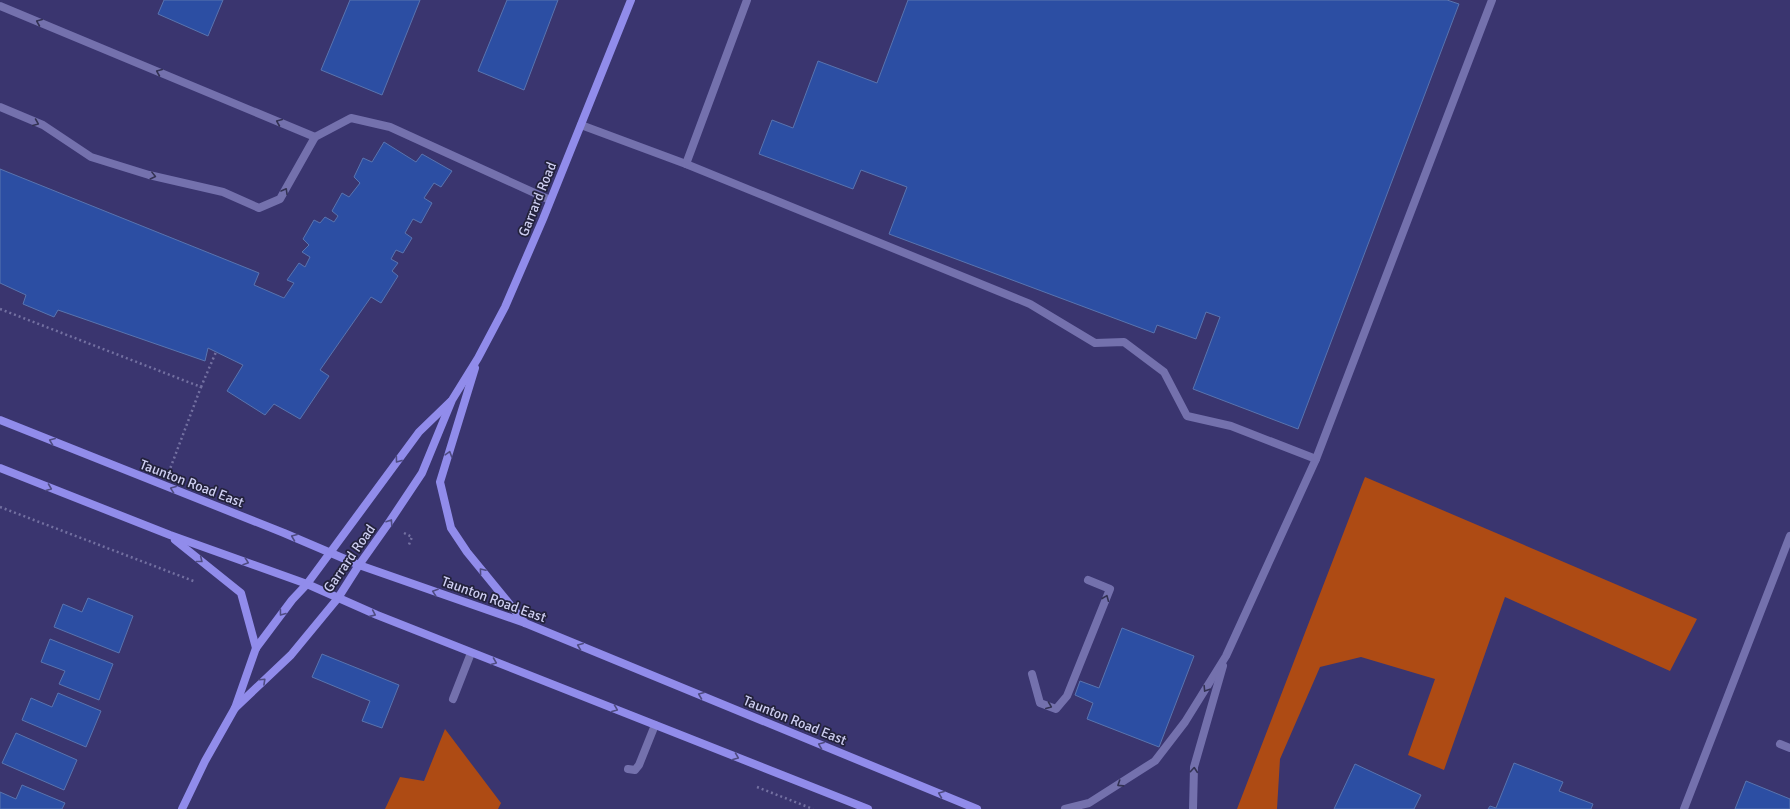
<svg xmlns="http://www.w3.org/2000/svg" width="1790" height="809" viewBox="0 0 1790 809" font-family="Signika,sans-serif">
<rect width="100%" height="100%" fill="#3a356f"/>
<!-- forest -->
<g fill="#ae4b14">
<polygon points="1365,477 1697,619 1670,671 1505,597 1444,770 1408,755 1435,679 1361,657 1320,667 1280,759 1277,809 1237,809"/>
<polygon points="445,729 501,803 498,809 385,809 400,777 424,781"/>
</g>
<!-- building -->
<g fill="#2c4ea3" stroke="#5974af">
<polygon points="164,0 223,0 208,36 158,14"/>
<polygon points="350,0 420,0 382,95 321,70"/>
<polygon points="507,0 558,0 524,90 478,71"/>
<polygon points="908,0 1447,0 1459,4 1298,429 1193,389 1220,317 1206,312 1196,339 1157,325 1154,333 889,234 907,187 861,170 853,189 759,154 772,120 793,128 818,61 877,83"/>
<polygon points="384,142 416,162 422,154 452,171 441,187 434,183 424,198 432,203 421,223 413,219 405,233 412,238 403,253 396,250 391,259 398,263 392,271 398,276 381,303 371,297 320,370 329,376 300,419 274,404 265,415 227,391 243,365 208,348 205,361 58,310 54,317 23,304 26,295 0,283 0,169 259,273 254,285 284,298 294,283 287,280 299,263 305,267 310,257 302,252 309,245 303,239 314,220 320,223 325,217 334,222 338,216 332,211 342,193 349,197 360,183 354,177 363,158 372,162"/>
<polygon points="88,598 133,616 119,653 54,627 63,604 82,612"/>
<polygon points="1122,628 1194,656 1159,747 1087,719 1093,703 1075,695 1080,681 1099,688"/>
<polygon points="50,639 113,664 99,700 59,684 65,671 41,662"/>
<polygon points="322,654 399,685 382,728 362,721 370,701 312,677"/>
<polygon points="58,693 101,711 86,747 22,720 31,698 52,707"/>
<polygon points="16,733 77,760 64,790 2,763"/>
<polygon points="1514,763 1563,782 1559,791 1593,804 1591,809 1488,809 1490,806 1496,808"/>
<polygon points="1355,764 1421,795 1414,809 1334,809"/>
<polygon points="1746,781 1790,799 1790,809 1735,809"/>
<polygon points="22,785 65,803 62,809 0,809 0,792 16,799"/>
</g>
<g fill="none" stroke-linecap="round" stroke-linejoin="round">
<!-- path -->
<g stroke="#7370a1" stroke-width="2.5" stroke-dasharray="2 3" stroke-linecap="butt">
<polyline points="0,309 201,387 170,469"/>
<polyline points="201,387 216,352"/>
<polyline points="0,507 196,582"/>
<polyline points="404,533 412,537 408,547"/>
<polyline points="757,787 813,809"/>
</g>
<!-- lane -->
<g stroke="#7471ad" stroke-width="8">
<polyline points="0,6 315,137"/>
<polyline points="0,107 43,125 91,157 149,175 223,192 259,208 280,199 315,137 351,118 390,127 550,200"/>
<polyline points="581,125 686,164 1030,304 1095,343 1124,342 1164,372 1187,416 1231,426 1316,459"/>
<polyline points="686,164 747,0"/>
<polyline points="1032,674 1040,703 1056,709 1067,696 1110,589 1088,580"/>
<polyline points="453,699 471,653"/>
<polyline points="1780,744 1790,748"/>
<polyline points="628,769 635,770 639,765 655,725"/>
<polyline points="1065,809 1089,803 1155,761 1185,722 1226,656 1316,459 1492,0"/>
<polyline points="1193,809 1194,767 1223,666"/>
</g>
<!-- street -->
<polyline stroke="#7471ad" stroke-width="8" points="1684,809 1790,536"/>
<!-- secondary -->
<g stroke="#918ceb" stroke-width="8">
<polyline points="475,368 440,482 451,528 467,552 525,623"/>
<polyline points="0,420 284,533 359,565 525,623 977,809"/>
<polyline points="0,468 170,535 307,584 377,615 868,809"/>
<polyline points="175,540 241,593 256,648"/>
<polyline points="235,708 291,655 338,598 359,565 388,524 422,473 452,400 478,358 505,307 543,219 631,0"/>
<polyline points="182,809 205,761 235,708 256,648 292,600 307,584 419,432 450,402"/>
</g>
</g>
<!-- one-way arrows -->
<defs><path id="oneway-chevron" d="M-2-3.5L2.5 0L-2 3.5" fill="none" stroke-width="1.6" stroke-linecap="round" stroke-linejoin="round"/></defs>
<g stroke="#333253">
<use href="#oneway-chevron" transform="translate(39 22) rotate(-157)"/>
<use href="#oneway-chevron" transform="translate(159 72) rotate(-157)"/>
<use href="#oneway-chevron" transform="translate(279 122) rotate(-157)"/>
<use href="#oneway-chevron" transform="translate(36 123) rotate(23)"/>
<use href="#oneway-chevron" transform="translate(153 176) rotate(14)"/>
<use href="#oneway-chevron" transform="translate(285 191) rotate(-60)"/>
<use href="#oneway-chevron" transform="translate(1106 598) rotate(-68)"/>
<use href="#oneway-chevron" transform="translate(1206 689) rotate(122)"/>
<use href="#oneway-chevron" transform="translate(1049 706) rotate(22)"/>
<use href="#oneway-chevron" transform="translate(1194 770) rotate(-85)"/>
<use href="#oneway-chevron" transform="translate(1120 784) rotate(147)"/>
</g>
<g stroke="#4f4c82">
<use href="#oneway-chevron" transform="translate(52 441) rotate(-158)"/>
<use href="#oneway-chevron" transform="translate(449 454) rotate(-73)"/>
<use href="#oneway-chevron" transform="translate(398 460) rotate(126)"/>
<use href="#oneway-chevron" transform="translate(49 488) rotate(22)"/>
<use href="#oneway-chevron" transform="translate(173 489) rotate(-159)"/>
<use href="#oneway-chevron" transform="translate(390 522) rotate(-56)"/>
<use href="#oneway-chevron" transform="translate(294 537) rotate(-158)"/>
<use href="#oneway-chevron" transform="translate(200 560) rotate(39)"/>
<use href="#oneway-chevron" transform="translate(246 562) rotate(19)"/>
<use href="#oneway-chevron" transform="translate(482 571) rotate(-130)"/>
<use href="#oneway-chevron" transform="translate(435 592) rotate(-161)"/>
<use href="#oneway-chevron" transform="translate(282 613) rotate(127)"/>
<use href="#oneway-chevron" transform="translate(373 614) rotate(24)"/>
<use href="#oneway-chevron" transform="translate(580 646) rotate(-158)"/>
<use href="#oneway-chevron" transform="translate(494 662) rotate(22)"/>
<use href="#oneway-chevron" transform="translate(263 681) rotate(-43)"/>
<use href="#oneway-chevron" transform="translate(701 695) rotate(-158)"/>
<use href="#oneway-chevron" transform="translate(615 709) rotate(22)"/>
<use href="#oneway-chevron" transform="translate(821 745) rotate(-158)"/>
<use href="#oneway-chevron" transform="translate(736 757) rotate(22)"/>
<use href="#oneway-chevron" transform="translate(941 794) rotate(-158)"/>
</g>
<g text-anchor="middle" stroke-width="3.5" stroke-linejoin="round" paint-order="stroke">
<!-- street labels -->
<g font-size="14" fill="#cecef1" stroke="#23223c">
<text transform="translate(537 199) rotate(-68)" y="5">Garrard Road</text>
<text transform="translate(192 483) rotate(21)" y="5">Taunton Road East</text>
<text transform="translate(349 558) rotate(-55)" y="5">Garrard Road</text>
<text transform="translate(494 599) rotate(20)" y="5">Taunton Road East</text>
<text transform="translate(795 720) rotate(22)" y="5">Taunton Road East</text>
</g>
</g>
</svg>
